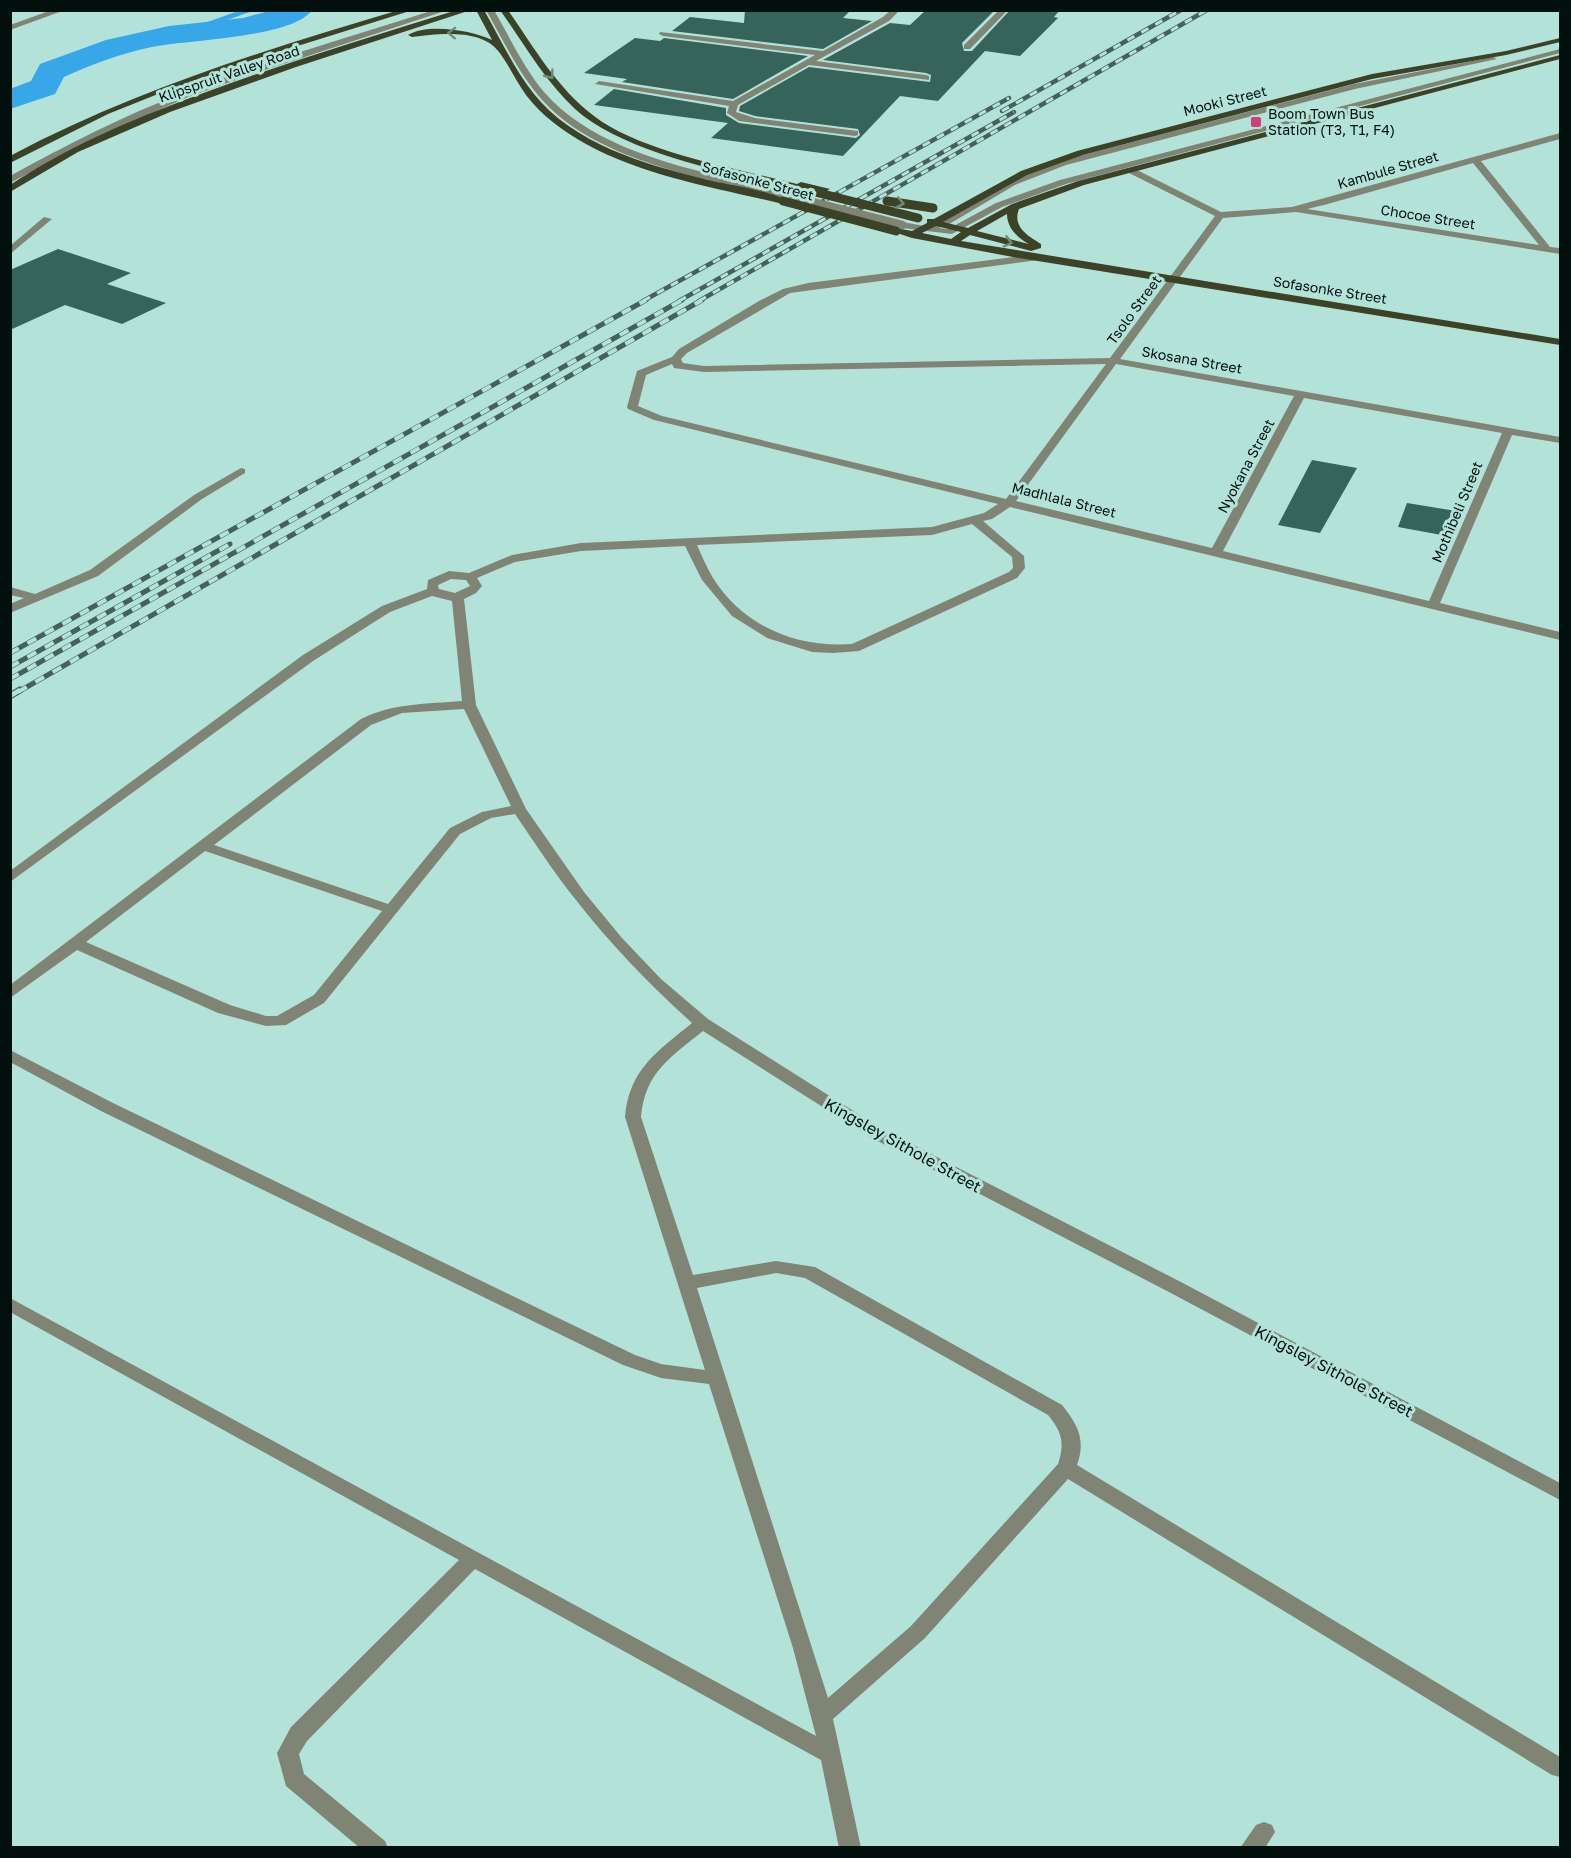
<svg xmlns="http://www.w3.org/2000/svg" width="1571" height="1858" viewBox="0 0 1571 1858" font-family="'Golos Text',sans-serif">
<rect width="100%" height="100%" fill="#b3e3d8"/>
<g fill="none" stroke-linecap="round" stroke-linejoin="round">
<!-- stream -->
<polyline stroke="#38a7ea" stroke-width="5" points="184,33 248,10"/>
<!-- river -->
<path fill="#38a7ea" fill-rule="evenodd" d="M273 10H312C293 38 186 40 152 47 122 53 92 64 64 77L55 94 10 109V89L31 81 40 64 106 40 169 26 243 18Z"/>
</g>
<!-- building -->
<g fill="#36635a">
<polygon points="745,10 851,10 843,18 872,21 823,49 672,31 690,17 744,23"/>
<polygon points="926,10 995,10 962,43 964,51 972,51 1010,10 1060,10 1054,17 1058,18 1020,56 985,51 938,101 900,96 843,156 711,138 728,123 594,105 614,89 726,108 726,115 739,123 856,138 860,135 858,129 755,116 739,111 740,106 809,67 930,82 931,75 926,73 823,60 890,23 910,25"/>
<polygon points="635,38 660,41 664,38 808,56 733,99 622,82 627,79 584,73"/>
<polygon points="58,249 131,273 107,284 166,303 122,324 65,305 10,330 10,270"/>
<polygon points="1312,460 1357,468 1320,533 1278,525"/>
<polygon points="1407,503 1456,511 1447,536 1398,527"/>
</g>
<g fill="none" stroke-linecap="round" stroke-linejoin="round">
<!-- minor -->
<g fill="#808475" fill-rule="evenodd">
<polygon points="52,10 65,10 10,30 10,25"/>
<path d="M434 10H448L262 71 188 97 99 136 10 183V176C66 145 123 116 183 93 265 61 350 37 434 10Z"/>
<path d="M486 10H494C510 38 524 68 544 92 586 140 654 160 714 175 733 179 783 187 797 197L792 200C713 180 603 164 545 103 520 76 504 42 486 10Z"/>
<polygon points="891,10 900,10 889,21 816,61 926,75 929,76 929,80 809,65 738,105 736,112 755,118 858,131 858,135 855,136 739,121 727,113 729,106 595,84 599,81 733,101 815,55 663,36 659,34 660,32 823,51 883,17"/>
<polygon points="999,10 1008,10 970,49 964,49 964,45"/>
<polygon points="1560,49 1560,53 1066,184 1002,207 952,234 902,228 897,225 902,222 925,226 940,222 1009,181 1060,161 1354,84 1493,57 1497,59 1355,89 1066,165 1015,185 946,226 938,228 948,229 996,203 1060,180"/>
<path d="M1560 133V139L1481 161 1550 247 1560 248V254L1296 212 1223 218 1120 359 1560 437V443L1512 435 1440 603 1560 632V640L1010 507 992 519 983 521 1024 556 1025 568 1017 578 859 651 833 653 812 652 767 638 732 616 702 580 685 546 581 551 515 562 477 578 482 586 476 593 464 599 476 705 526 809 584 892 622 938 661 979 708 1019 882 1129 1179 1281 1560 1483V1500L1167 1291 870 1137 703 1031C671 1057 645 1072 641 1117L693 1275 776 1261 815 1267 1062 1405C1078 1425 1086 1440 1077 1465L1560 1757V1777L1552 1775 1068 1479 925 1638 833 1719 861 1848H839L821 1760 475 1569 307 1741 299 1754 304 1774 385 1841 388 1848H360L286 1786 277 1753 291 1727 459 1560 10 1312V1298L816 1736 793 1648 709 1384 661 1378 623 1365 101 1111 10 1062V1050L113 1103 635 1355 661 1364 705 1370 625 1117C629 1069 658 1051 692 1023 650 985 611 945 576 900 554 873 535 843 515 814L491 818 460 834 324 1003 286 1025 266 1026 218 1013 77 950 10 998V985L361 719C393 703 427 704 462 701L452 601 432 596 390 612 313 661 10 882V871L303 655 382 606 427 589 428 580 449 571 469 573 512 555 581 543 932 527 984 513 998 504 654 420 628 409 627 407 637 371 672 357 679 349 759 301 783 289 808 283 1038 254 1043 257 1038 260 790 293 687 353 681 359 683 363 704 366 1110 358 1215 216 1127 172V168H1133L1221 212 1292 207ZM1473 163 1539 245 1307 209 1324 205ZM672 364 674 368 704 372 1106 364 1006 499 662 416 638 406 646 375ZM1116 364 1294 396 1212 548 1016 501ZM1304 398 1502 433 1429 601 1223 551ZM972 524 1012 557 1013 568 1009 572 852 644C797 648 744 627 713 578 707 568 702 556 697 545L932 535ZM451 579 466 580 470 586 455 593 439 589 438 585ZM464 709 511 806 482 812 450 828 388 904 214 845 371 725 402 713ZM205 851 382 911 314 995 277 1016H266L230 1005 86 942ZM776 1273 805 1278 1048 1415C1062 1432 1065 1443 1058 1464L911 1626 828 1698 697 1288Z"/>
<polygon points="44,217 52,219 10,254 10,246"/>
<polygon points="241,468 245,469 245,473 202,499 98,576 10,613 10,604 24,598 10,595 10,587 35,594 90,570 194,495"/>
<polygon points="1264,1822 1272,1825 1275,1832 1265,1848 1240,1848 1256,1825"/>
</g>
<!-- major -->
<g fill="#3b4227" fill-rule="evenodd">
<path d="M399 10H413L259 58 158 94 108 114 10 163V156C134 90 265 50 399 10Z"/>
<path d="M457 10H471L296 67 170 112 78 152 10 192V185C72 144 140 116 209 91 291 61 374 36 457 10Z"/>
<path d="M476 10H484C500 38 514 69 534 94 574 144 644 164 704 179 723 184 774 191 788 201L783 204C717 188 646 177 586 144 564 132 541 115 526 95 516 81 509 65 499 52 481 28 438 34 412 37L408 35C427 23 472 30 492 40Z"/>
<path d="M500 10H508C534 48 558 89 594 116 640 152 739 169 797 184L801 182 830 189 825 192 815 190 814 193H808C742 175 625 155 575 109 545 81 524 44 500 10Z"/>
<path d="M1560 38V42L1506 55 1372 79 1083 155 1027 175 943 222 968 228 1012 204 1078 181 1560 55V59L1084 185 1019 209C1012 227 1028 236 1041 244V248L1031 251 970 235 961 241 1560 339V345L1013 257 912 238 891 231 896 228 912 231 927 223V219H934L1021 171 1077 151 1372 74 1506 51ZM1007 214C1007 228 1017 237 1029 244L977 231ZM936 226 961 232 951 239 922 233Z"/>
</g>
<!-- rail-far2 casing -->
<g stroke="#46615b" stroke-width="4.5">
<g id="rail-far2">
<polyline points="1002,111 1181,10"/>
<polyline points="643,301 1009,98"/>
<polyline points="679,301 1014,112"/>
<polyline points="699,301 1207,10"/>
</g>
</g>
<!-- rail-far1 casing -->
<g stroke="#46615b" stroke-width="5">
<g id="rail-far1">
<polyline points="10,653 646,300"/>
<polyline points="10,667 230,544"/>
<polyline points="10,679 682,300"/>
<polyline points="18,692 702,300"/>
</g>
</g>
<!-- rail casing -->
<g stroke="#46615b" stroke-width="7">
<polyline id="rail" points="10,696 20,690"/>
</g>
<!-- rail-far2 -->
<use href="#rail-far2" stroke="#b3e3d8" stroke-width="3" stroke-dasharray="8" stroke-linecap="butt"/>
<!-- rail-far1 -->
<use href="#rail-far1" stroke="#b3e3d8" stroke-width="4" stroke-dasharray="10" stroke-linecap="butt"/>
<!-- rail -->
<use href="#rail" stroke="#b3e3d8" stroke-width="4.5" stroke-dasharray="14" stroke-linecap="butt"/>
<!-- minor-bridge -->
<polyline stroke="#808475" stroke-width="9" points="792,197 902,225"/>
<!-- major-bridge -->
<g stroke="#3b4227" stroke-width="9">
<polyline points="811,191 918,218"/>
<polyline points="783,201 896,231"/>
<polyline points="887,201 933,208"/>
</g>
</g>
<!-- one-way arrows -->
<defs><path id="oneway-chevron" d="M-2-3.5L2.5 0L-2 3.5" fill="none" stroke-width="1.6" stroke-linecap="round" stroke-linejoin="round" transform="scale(1.5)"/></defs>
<g stroke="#718a77">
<use href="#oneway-chevron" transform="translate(452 33) rotate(-178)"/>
<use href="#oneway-chevron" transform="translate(550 75) rotate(53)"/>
<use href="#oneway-chevron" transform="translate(900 203) rotate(10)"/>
<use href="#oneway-chevron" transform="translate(1008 242) rotate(14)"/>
</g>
<!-- markers -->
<rect fill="#cc4178" stroke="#b3e3d8" stroke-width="2" x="1250" y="116" width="12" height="12" rx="3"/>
<g text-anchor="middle" stroke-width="6" stroke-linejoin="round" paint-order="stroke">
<!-- far-street labels -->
<g font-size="14" fill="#01100d" stroke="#b3e3d8">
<text transform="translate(229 74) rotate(-19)" y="5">Klipspruit Valley Road</text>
<text transform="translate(1225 101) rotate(-14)" y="5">Mooki Street</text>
<text transform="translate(1388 170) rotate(-16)" y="5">Kambule Street</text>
<text transform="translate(758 181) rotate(15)" y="5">Sofasonke Street</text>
<text transform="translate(1428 217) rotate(9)" y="5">Chocoe Street</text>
<text transform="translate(1330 290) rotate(9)" y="5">Sofasonke Street</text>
<text transform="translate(1134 310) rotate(-54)" y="5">Tsolo Street</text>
<text transform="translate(1192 360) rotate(10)" y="5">Skosana Street</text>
<text transform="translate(1246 466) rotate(-62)" y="5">Nyokana Street</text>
<text transform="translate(1064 500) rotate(14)" y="5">Madhlala Street</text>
<text transform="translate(1457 512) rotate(-67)" y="5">Mothibeli Street</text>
</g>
<!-- far-poi labels -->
<g font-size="14" fill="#01100d" stroke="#b3e3d8" text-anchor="start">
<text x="1268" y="119">Boom Town Bus<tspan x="1268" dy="16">Station (T3, T1, F4)</tspan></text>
</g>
<!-- street labels -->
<g font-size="16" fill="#01100d" stroke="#b3e3d8">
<text transform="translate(903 1145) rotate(29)" y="6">Kingsley Sithole Street</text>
<text transform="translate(1334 1371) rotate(28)" y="6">Kingsley Sithole Street</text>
</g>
</g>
<!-- border -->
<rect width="1571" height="1858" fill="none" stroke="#01100d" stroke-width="24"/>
</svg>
